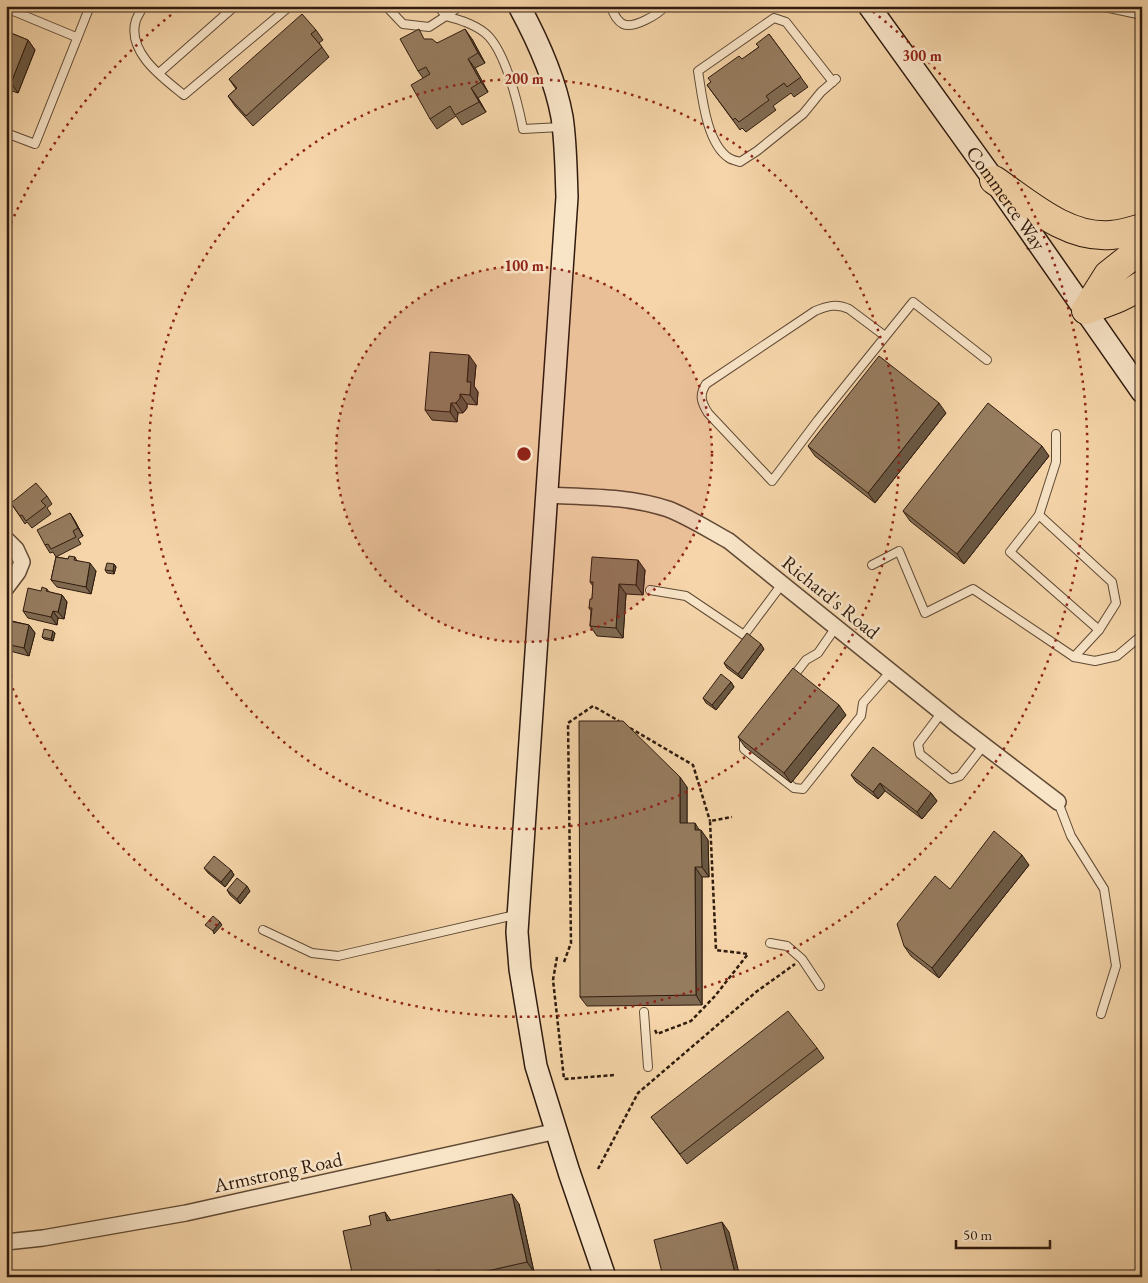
<svg xmlns="http://www.w3.org/2000/svg" width="1148" height="1283" viewBox="0 0 1148 1283" font-family="'EB Garamond',serif">
<rect width="100%" height="100%" fill="#f5d5a9"/>
<filter id="stains"><feTurbulence type="fractalNoise" baseFrequency=".004" numOctaves="4"/><feColorMatrix values="0 0 0 0 .2 0 0 0 0 .09 0 0 0 0 .02 0 0 0 .5 -.17"/></filter>
<radialGradient id="worn" r=".72"><stop offset=".6" stop-color="#630" stop-opacity="0"/><stop offset="1" stop-color="#630" stop-opacity=".3"/></radialGradient>
<g fill="none" stroke-linecap="round" stroke-linejoin="round">
<!-- lane casing -->
<g stroke="#604a35" stroke-width="10">
<g id="lane">
<path d="M143 6C141 11 138 15 136 20 126 52 163 78 184 95L290 6"/>
<polyline points="386,6 403,24 429,27 446,16 438,6"/>
<path d="M460 6 446 16C460 20 474 24 485 33 505 49 518 104 523 129L561 127"/>
<polyline points="1100,6 1142,15"/>
<polyline points="6,8 76,37"/>
<path d="M611 8C614 14 617 21 623 24 633 29 658 15 665 6"/>
<polyline points="159,73 235,6"/>
<path d="M833 82 786 22 774 18 698 71C702 95 706 143 729 158 732 160 737 161 740 162L757 151 803 114 821 92 836 79"/>
<polyline points="6,133 35,144 90,6"/>
<path d="M885 336 849 309C837 303 827 306 815 311L706 384C699 395 701 402 708 413L772 481 818 420 913 302 987 360"/>
<polyline points="1039,515 1112,582 1116,603 1099,630"/>
<polyline points="872,565 899,551 925,613 973,589 1074,657 1099,630 1010,552 1039,515 1056,462 1056,434"/>
<polyline points="650,590 686,596 744,635 782,584"/>
<polyline points="1074,657 1095,661 1117,656 1142,635"/>
<polyline points="792,678 806,660 818,653 836,627"/>
<polyline points="942,712 918,744 920,754 951,779 960,776 984,745"/>
<polyline points="747,737 744,740 744,749 794,788 803,789 861,716 863,703 891,671"/>
<polyline points="1058,802 1071,836 1104,889 1116,966 1101,1014"/>
<polyline points="263,930 312,953 338,956 515,915"/>
<polyline points="770,943 787,946 802,959 820,986"/>
<polyline points="644,1012 648,1067"/>
</g>
</g>
<!-- street casing -->
<g stroke="#604a35" stroke-width="18">
<g id="street">
<path d="M547 495C587 497 629 496 668 509 689 517 709 530 729 541L956 724 1058 802"/>
<polyline points="6,539 16,549 22,562 18,572 6,588"/>
<polyline points="6,1242 43,1238 186,1213 557,1131"/>
</g>
</g>
<!-- secondary casing -->
<g stroke="#2f1b0e" stroke-width="24">
<g id="secondary">
<path d="M519 6C538 41 555 78 562 117 566 143 566 171 567 197L517 932 520 969 536 1066 569 1172 605 1277"/>
<path id="s1" d="M869 6 994 180 1142 392"/>
</g>
</g>
<!-- highway casing -->
<g stroke="#2f1b0e" stroke-width="30">
<g id="highway">
<path d="M994 180C1028 203 1067 239 1111 235 1122 234 1132 231 1142 228"/>
<polyline points="1086,310 1108,275 1142,248"/>
<path d="M1086 310C1105 303 1125 297 1142 285"/>
</g>
</g>
<!-- path -->
<g stroke="#2f1b0e" stroke-width="2.5" stroke-dasharray="4 2.5" stroke-linecap="butt">
<polyline points="630,728 693,765 710,821"/>
<polyline points="557,957 553,980 564,1079 615,1075"/>
<polyline points="564,962 571,943 568,723 593,706 619,721"/>
<polyline points="655,1030 657,1034 691,1021 715,996 748,954 716,950 710,821 732,817"/>
<polyline points="598,1169 638,1093 756,992 795,964"/>
</g>
<!-- lane -->
<use href="#lane" stroke="#f8e4c7" stroke-width="8"/>
<!-- street -->
<use href="#street" stroke="#f8e4c7" stroke-width="15"/>
<!-- secondary -->
<use href="#secondary" stroke="#f8e4c7" stroke-width="21"/>
<!-- highway -->
<use href="#highway" stroke="#f5d5a9" stroke-width="28"/>
</g>
<!-- wall -->
<g fill="#816b52" stroke="#2f1b0e">
<polygon points="316,30 323,40 319,43 329,57 253,126 235,106 228,96 236,89 229,79"/>
<polygon points="6,31 28,40 35,50 18,93 6,89"/>
<polygon points="769,34 808,87 794,97 791,93 773,106 776,110 746,132 742,128 740,130 707,85 759,47"/>
<polygon points="426,39 437,43 472,39 485,63 475,68 488,92 478,98 486,112 462,125 456,116 437,129 430,119 423,78 418,71"/>
<polygon points="476,365 474,386 478,392 477,405 467,404 467,408 463,413 458,413 457,422 432,420 425,410"/>
<polygon points="946,413 875,503 815,456 808,446"/>
<polygon points="1049,456 964,564 910,521 903,511"/>
<polygon points="47,496 52,504 47,508 51,514 32,528 27,522 25,524 11,503"/>
<polygon points="70,513 75,521 83,536 78,539 81,544 56,557 68,559 75,557 77,561 96,571 91,594 57,587 51,580 56,557 53,552 50,553 45,545"/>
<polygon points="114,564 116,567 114,574 107,573 105,570"/>
<polygon points="645,570 643,595 626,594 623,638 597,636 590,626 591,611 589,608 592,599 593,586 590,582"/>
<polygon points="47,589 49,592 62,595 67,602 64,619 58,618 57,625 28,618 23,611 41,591"/>
<polygon points="6,617 9,617 12,621 29,625 35,633 29,656 6,650"/>
<polygon points="55,633 53,641 44,639 42,637"/>
<polygon points="764,649 742,679 727,668 724,663"/>
<polygon points="731,682 734,687 716,710 706,703 703,698"/>
<polygon points="846,715 791,783 745,747 738,737"/>
<polygon points="851,775 931,793 937,801 922,819 885,791 878,799 856,782"/>
<polygon points="687,787 687,823 700,830 708,840 709,877 702,877 702,1005 587,1006 580,997"/>
<polygon points="1029,865 939,978 911,956 904,946 950,889"/>
<polygon points="204,868 231,870 234,875 225,887 208,873"/>
<polygon points="227,890 250,891 240,904 230,895"/>
<polygon points="817,1048 824,1058 687,1164 651,1117"/>
<polygon points="519,1204 534,1272 513,1277 353,1277 391,1221"/>
</g>
<!-- shaded-wall -->
<g fill="#695742" stroke="#2f1b0e">
<polygon points="6,12 10,18 6,28"/>
<polygon points="465,29 472,39 485,63 478,53"/>
<polygon points="28,40 35,50 18,93 11,83"/>
<polygon points="468,59 475,68 488,92 481,82"/>
<polygon points="471,88 478,98 486,112 479,102"/>
<polygon points="469,355 476,365 474,386 478,392 477,405 470,395 467,382"/>
<polygon points="460,394 467,404 467,408 463,413 456,403"/>
<polygon points="451,403 458,413 457,422 450,412"/>
<polygon points="939,403 946,413 875,503 868,493"/>
<polygon points="1042,446 1049,456 964,564 957,554"/>
<polygon points="70,513 75,521 83,536 78,528"/>
<polygon points="638,560 645,570 643,595 636,585"/>
<polygon points="90,563 96,571 91,594 86,587"/>
<polygon points="114,564 116,567 114,574 113,571"/>
<polygon points="619,584 626,594 623,638 616,628"/>
<polygon points="62,595 67,602 64,619 58,612"/>
<polygon points="53,611 58,618 57,625 51,617"/>
<polygon points="29,625 35,633 29,656 24,648"/>
<polygon points="53,631 55,633 53,641 51,639"/>
<polygon points="761,644 764,649 742,679 738,674"/>
<polygon points="6,665 8,667 7,669 12,675 9,687 6,683"/>
<polygon points="731,682 734,687 716,710 712,705"/>
<polygon points="839,705 846,715 791,783 784,773"/>
<polygon points="680,777 687,787 687,833 680,823"/>
<polygon points="880,783 885,791 878,799 873,792"/>
<polygon points="931,793 937,801 922,819 917,812"/>
<polygon points="695,823 701,833 701,830 708,840 709,877 702,867 695,830"/>
<polygon points="1022,855 1029,865 939,978 932,968"/>
<polygon points="695,867 702,877 702,1005 696,995"/>
<polygon points="231,870 234,875 225,887 221,882"/>
<polygon points="247,886 250,891 240,904 237,899"/>
<polygon points="220,922 222,925 214,934 213,931"/>
<polygon points="512,1194 519,1204 534,1272 527,1262"/>
<polygon points="385,1212 392,1222 387,1221"/>
<polygon points="722,1222 729,1232 740,1277 736,1277"/>
</g>
<!-- building -->
<g fill="#967c5f" stroke="#2f1b0e">
<polygon points="302,14 316,30 311,34 322,47 246,116 228,96 237,88 229,79"/>
<polygon points="419,29 424,39 432,39 437,43 465,29 478,53 468,59 481,82 471,88 479,102 455,115 450,106 430,119 411,85 430,74 426,67 418,71 400,39"/>
<polygon points="6,31 28,40 11,83 6,82"/>
<polygon points="769,34 801,77 787,87 784,83 766,96 769,100 739,122 735,118 733,120 707,85 711,82 708,78 739,56 742,59 759,47 756,44"/>
<polygon points="430,352 469,355 467,382 471,382 470,395 460,394 460,398 456,403 451,403 450,412 425,410"/>
<polygon points="879,356 939,403 868,493 808,446"/>
<polygon points="988,403 1042,446 957,554 903,511"/>
<polygon points="36,483 47,496 41,501 46,506 26,521 22,515 20,516 11,503"/>
<polygon points="70,513 78,528 73,531 76,537 51,549 48,544 45,545 37,530"/>
<polygon points="69,556 75,557 74,560 90,563 86,587 51,580 56,557 68,559"/>
<polygon points="592,557 638,560 636,585 619,584 616,628 590,626 592,608 589,608 590,599 592,599 593,582 590,582"/>
<polygon points="107,563 114,564 113,571 105,570"/>
<polygon points="42,587 47,589 46,591 62,595 58,612 53,611 51,617 23,611 28,588 41,591"/>
<polygon points="6,617 9,617 9,621 29,625 24,648 6,644"/>
<polygon points="44,629 53,631 51,639 42,637"/>
<polygon points="747,633 761,644 738,674 724,663"/>
<polygon points="793,668 839,705 784,773 738,737"/>
<polygon points="721,674 731,682 712,705 703,698"/>
<polygon points="579,721 623,721 680,777 680,823 695,823 695,830 701,830 702,867 695,867 696,995 580,997"/>
<polygon points="873,747 931,793 917,812 880,783 873,792 851,775"/>
<polygon points="994,831 1022,855 932,968 904,946 897,924 935,876 950,889"/>
<polygon points="214,856 231,870 221,882 204,868"/>
<polygon points="237,878 247,886 237,899 227,890"/>
<polygon points="213,916 220,922 213,931 205,925"/>
<polygon points="788,1011 817,1048 680,1154 651,1117"/>
<polygon points="512,1194 527,1262 461,1277 441,1277 440,1270 407,1277 353,1277 343,1231 371,1225 369,1216 385,1212 387,1221"/>
<polygon points="722,1222 736,1277 663,1277 654,1240"/>
</g>
<!-- distance rings -->
<circle cx="524" cy="454" r="188" fill="#8f2418" fill-opacity=".12"/>
<g fill="none" stroke="#8f2418" stroke-width="2.5" stroke-dasharray="2.5 5">
<circle cx="524" cy="454" r="188"/>
<circle cx="524" cy="454" r="375"/>
<path d="M8 230A563 563 0 0 1 181 7M867 7A563 563 0 1 1 8 678"/>
</g>
<g text-anchor="middle" stroke-width="5" stroke-linejoin="round" paint-order="stroke">
<!-- street labels -->
<g font-size="20" fill="#2f1b0e" stroke="#f8e4c7">
<text dy="7" stroke="none"><textPath href="#s1" startOffset="236">Commerce Way</textPath></text>
<text transform="translate(831 597) rotate(39)" y="7">Richard's Road</text>
<text transform="translate(278 1172) rotate(-12)" y="7">Armstrong Road</text>
</g>
</g>
<circle cx="524" cy="454" r="8" fill="#8f2418" stroke="#f8e4c7" stroke-width="2.5"/>
<g font-size="15" text-anchor="middle" font-weight="bold" fill="#8f2418" stroke="#f8e4c7" stroke-width="5" stroke-linejoin="round" paint-order="stroke">
<text x="922" y="61">300 m</text>
<text x="524" y="84">200 m</text>
<text x="524" y="271">100 m</text>
</g>
<!-- margin -->
<rect width="1148" height="1283" fill="none" stroke="#f5d5a9" stroke-width="25"/>
<rect x="8" y="8" width="1133" height="1268" fill="none" stroke="#2f1b0e" stroke-width="2.5"/>
<rect x="12" y="12" width="1123" height="1258" fill="none" stroke="#2f1b0e"/>
<!-- scale -->
<path d="M956 1240v8h94v-8" fill="none" stroke="#2f1b0e" stroke-width="2.5"/>
<text x="963" y="1240" font-size="15" fill="#2f1b0e" stroke="#f8e4c7" stroke-width="4" paint-order="stroke">50 m</text>
<rect width="100%" height="100%" filter="url(#stains)"/>
<rect width="100%" height="100%" fill="url(#worn)"/>
</svg>
